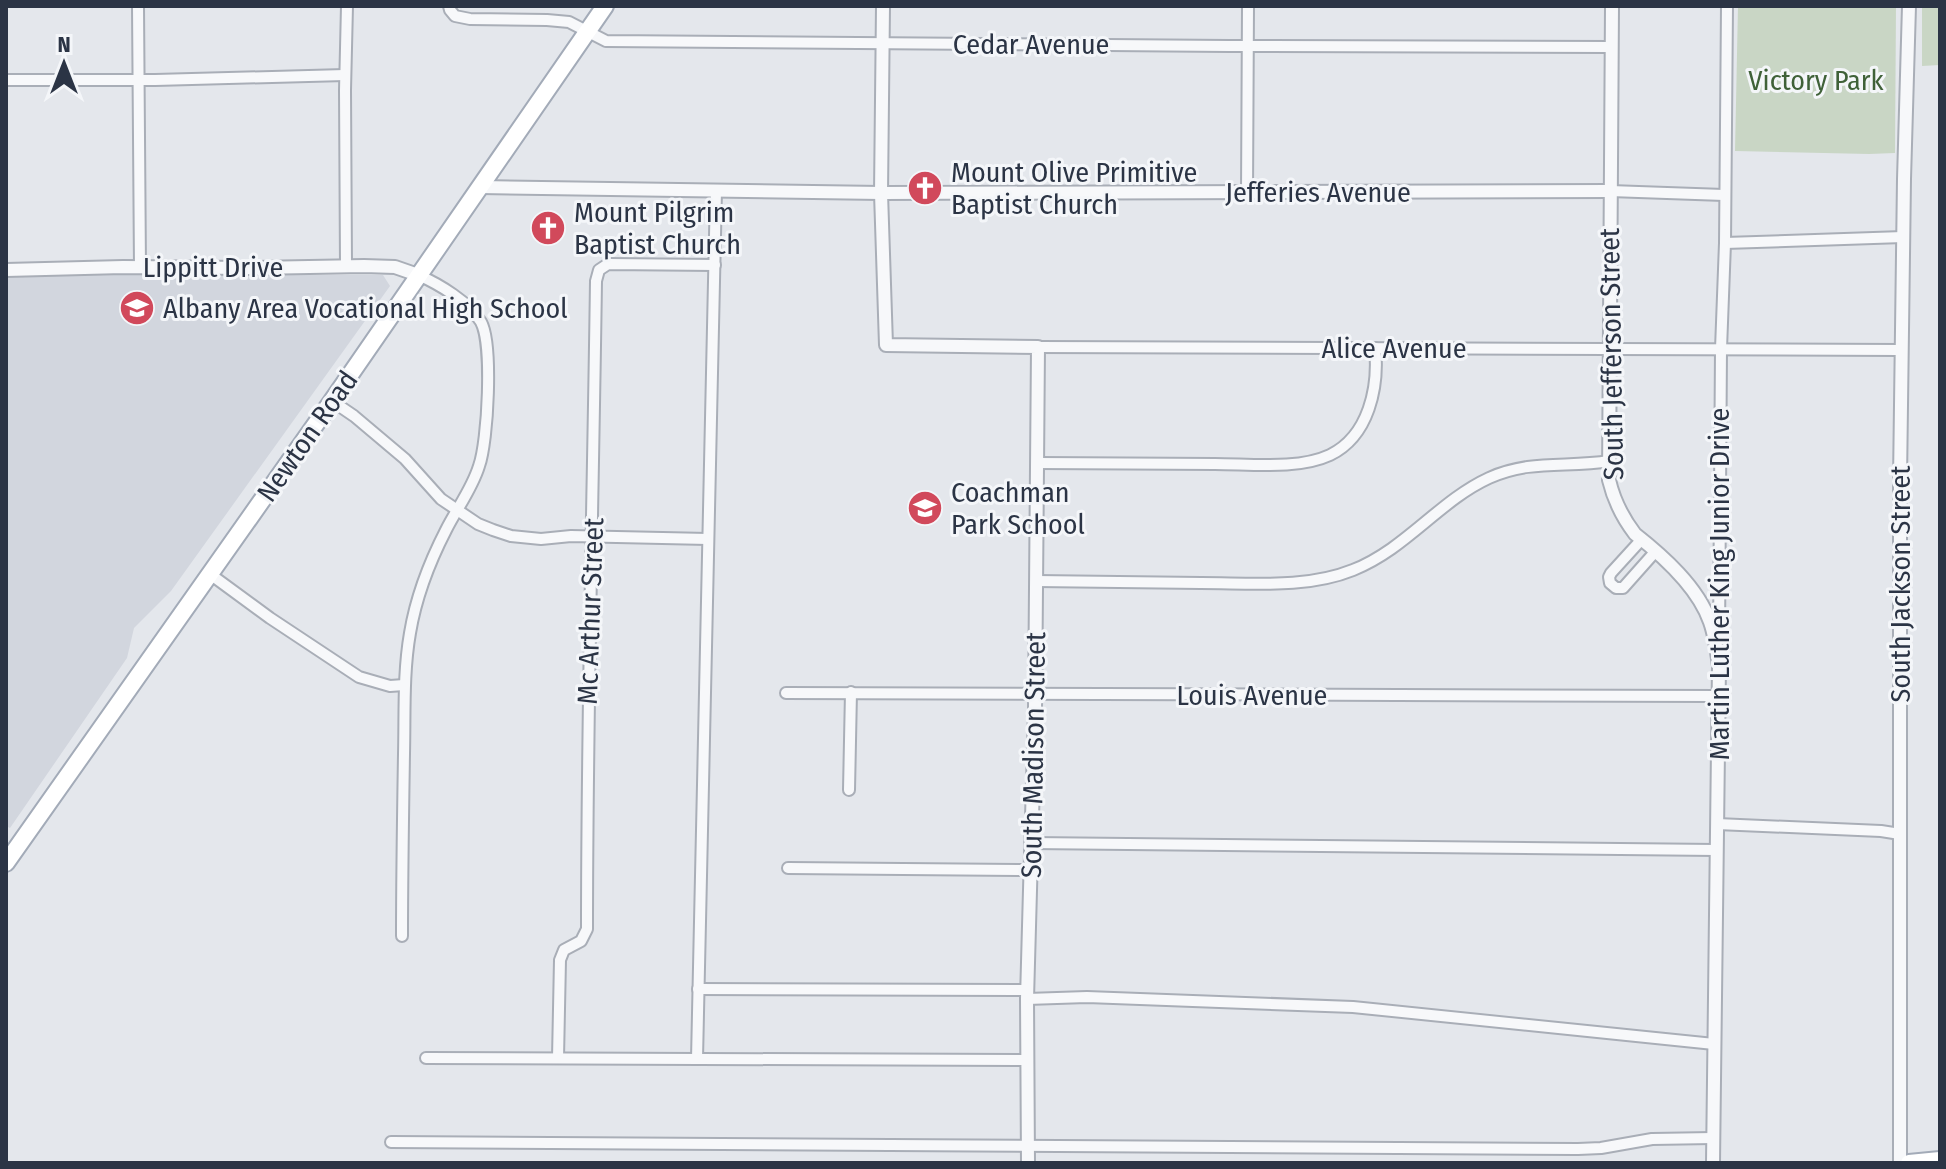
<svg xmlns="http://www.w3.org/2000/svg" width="1946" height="1169" viewBox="0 0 1946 1169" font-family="'Fira Sans Condensed',sans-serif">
<rect width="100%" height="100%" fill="#e4e7ec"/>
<!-- built -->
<polygon fill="#d2d6de" points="6,275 383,275 390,286 171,591 134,628 127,658 10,828 6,826"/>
<!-- green -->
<g fill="#c9d6c5">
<polygon points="1738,6 1896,6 1895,153 1869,154 1735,151"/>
<polygon points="1922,6 1940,6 1940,65 1922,66"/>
</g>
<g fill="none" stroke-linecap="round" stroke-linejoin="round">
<!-- minor casing -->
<g stroke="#a9aeb7" stroke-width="14">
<g id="minor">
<polyline points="138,6 140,268"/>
<polyline points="449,6 450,10 455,16 470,19 547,20 569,22 606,41 1229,46 1612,47"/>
<polyline points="6,80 155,80 345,75"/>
<polyline points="1610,191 1724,195"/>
<polyline points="1247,193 1248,6"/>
<polyline points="1725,243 1903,237"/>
<polyline points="346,266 345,90 347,6"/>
<polyline points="1038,347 1901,350"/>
<polyline points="332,401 354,416 405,459 441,499 478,524 493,530 511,536 541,539 571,536 708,539"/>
<path d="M1038 463C1097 463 1156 464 1215 464 1250 464 1298 470 1330 455 1369 436 1379 387 1375 348"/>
<polyline points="1642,539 1611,573 1609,577 1610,583 1616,588 1623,588 1655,552"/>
<polyline points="210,574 270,618 359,677 390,686 404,685"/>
<path d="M1036 581C1091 582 1146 582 1201 583 1251 583 1306 589 1353 570 1406 549 1439 501 1489 478 1531 459 1567 468 1609 461"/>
<polyline points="1719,640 1721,349 1725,243 1727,6"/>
<polyline points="786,693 1718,696"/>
<polyline points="849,790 851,692"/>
<polyline points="1717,824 1881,831 1900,834"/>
<polyline points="1031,843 1716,850"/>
<polyline points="788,868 1030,870"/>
<path d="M402 936C402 876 403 815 404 754 405 714 403 673 410 633 416 597 429 563 446 530 457 508 472 489 479 466 488 441 493 344 481 322 469 302 439 284 418 275"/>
<polyline points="698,989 1027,990"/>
<polyline points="1027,999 1087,997 1353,1007 1714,1044"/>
<polyline points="426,1058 1026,1060"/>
<path d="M558 1058 560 960 564 950 581 941 587 929C587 713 593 497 596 281L599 270 608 264 715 265"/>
<polyline points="697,1059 716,190"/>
<polyline points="391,1142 1578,1149 1601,1148 1652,1139 1713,1138"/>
</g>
</g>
<!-- tertiary casing -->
<g stroke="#a9aeb7" stroke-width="16">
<g id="tertiary">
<polyline points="883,6 881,193 886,345 1038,347 1035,709 1027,999 1028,1163"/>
<path d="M1612 6 1609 480C1614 501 1622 517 1635 534 1663 556 1698 587 1710 622 1715 636 1717 651 1719 666L1713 1163"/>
<polyline points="480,187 881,193 1610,191"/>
<polyline points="6,270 123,267 251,268 364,266 395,267 418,275"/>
<polyline points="1900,1163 1900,481 1904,179 1909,6"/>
</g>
</g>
<!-- primary casing -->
<g stroke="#a3abb8" stroke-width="20">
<g id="primary">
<polyline points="6,863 332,401 605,6"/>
<polyline points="1909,1163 1940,1160"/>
</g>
</g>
<!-- minor -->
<use href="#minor" stroke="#f7f8fa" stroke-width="10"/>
<!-- tertiary -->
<use href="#tertiary" stroke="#f7f8fa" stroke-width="12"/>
<!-- primary -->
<use href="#primary" stroke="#fff" stroke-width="16"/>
</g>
<!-- icons -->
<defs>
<g id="church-disc" transform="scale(1.8)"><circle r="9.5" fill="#d1495b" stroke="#f4f6f9"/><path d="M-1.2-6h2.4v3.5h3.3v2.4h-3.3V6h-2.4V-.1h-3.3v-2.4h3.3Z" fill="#fff"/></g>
<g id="school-disc" transform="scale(1.8)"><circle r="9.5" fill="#d1495b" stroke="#f4f6f9"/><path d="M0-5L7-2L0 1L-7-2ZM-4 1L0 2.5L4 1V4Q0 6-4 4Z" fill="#fff"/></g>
</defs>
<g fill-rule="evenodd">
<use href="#church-disc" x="925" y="188"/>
<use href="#church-disc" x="548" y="228"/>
<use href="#school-disc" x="137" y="308"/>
<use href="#school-disc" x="925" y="508"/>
</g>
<g text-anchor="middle" stroke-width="6" stroke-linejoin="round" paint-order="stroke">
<!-- street labels -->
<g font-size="28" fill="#2b3445" stroke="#f4f6f9">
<text x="1031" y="54">Cedar Avenue</text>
<text x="1318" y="202">Jefferies Avenue</text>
<text x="213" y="277">Lippitt Drive</text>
<text x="1394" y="358">Alice Avenue</text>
<text transform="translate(1611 354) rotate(-91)" y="10">South Jefferson Street</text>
<text transform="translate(307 436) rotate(-55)" y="10">Newton Road</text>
<text transform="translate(1719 584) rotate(-90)" y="10">Martin Luther King Junior Drive</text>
<text transform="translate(1900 584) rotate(-90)" y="10">South Jackson Street</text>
<text transform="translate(590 611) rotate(-88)" y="10">Mc Arthur Street</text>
<text x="1252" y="705">Louis Avenue</text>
<text transform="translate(1033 755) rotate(-89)" y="10">South Madison Street</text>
</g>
<!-- park labels -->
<g font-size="28" fill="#3f6138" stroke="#f4f6f9">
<text x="1816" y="90">Victory Park</text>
</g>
<!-- poi labels -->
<g font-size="28" fill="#2b3445" stroke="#f4f6f9" text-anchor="start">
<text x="951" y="182">Mount Olive Primitive<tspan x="951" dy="32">Baptist Church</tspan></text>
<text x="574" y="222">Mount Pilgrim<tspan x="574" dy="32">Baptist Church</tspan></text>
<text x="163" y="318">Albany Area Vocational High School</text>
<text x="951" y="502">Coachman<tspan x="951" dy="32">Park School</tspan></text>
</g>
</g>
<!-- border -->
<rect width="1946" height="1169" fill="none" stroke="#2b3445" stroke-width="16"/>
<!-- north arrow -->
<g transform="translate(64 64)" stroke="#f4f6f9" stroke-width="6" paint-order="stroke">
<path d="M0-6L14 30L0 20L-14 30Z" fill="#2b3445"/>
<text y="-12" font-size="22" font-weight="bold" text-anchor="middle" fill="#2b3445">N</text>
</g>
</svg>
